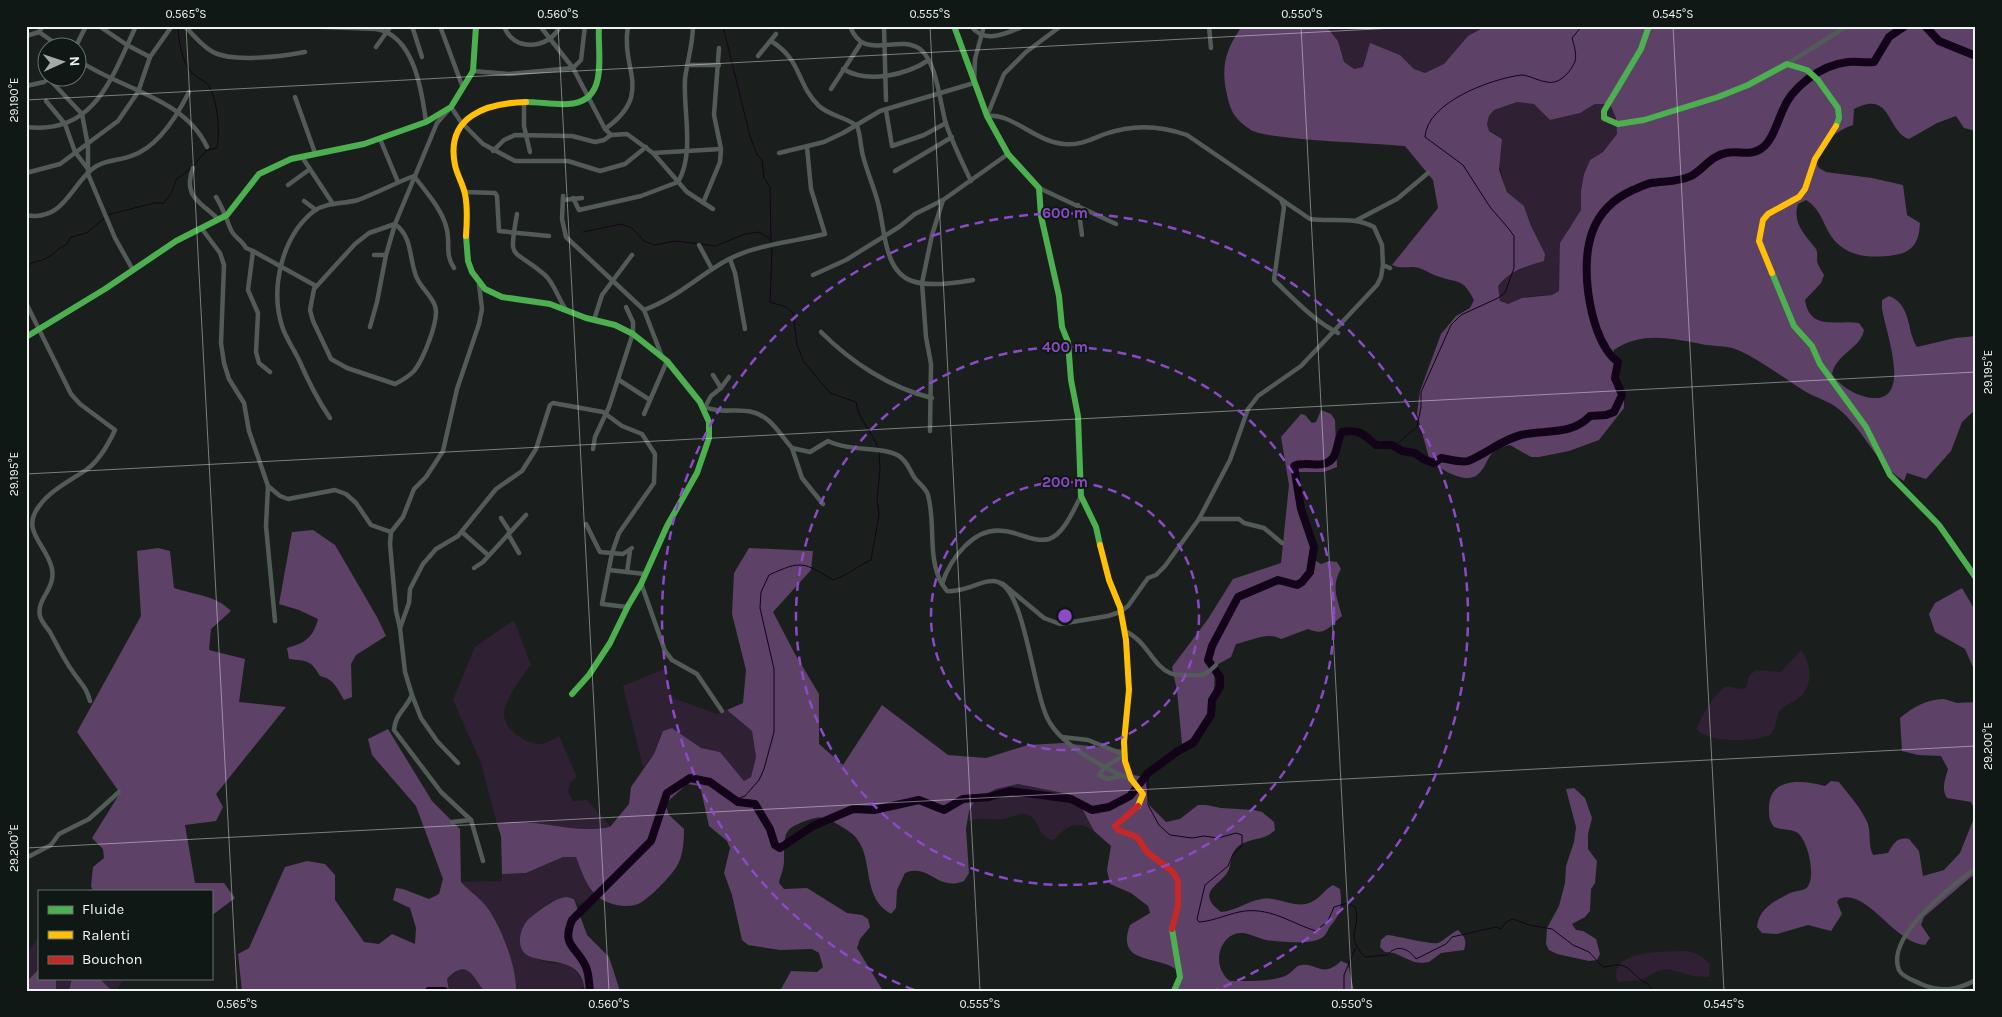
<svg xmlns="http://www.w3.org/2000/svg" width="2002" height="1017" viewBox="0 0 2002 1017" font-family="Karla,sans-serif">
<rect width="100%" height="100%" fill="#1a1f1d"/>
<!-- green -->
<g fill="#2f2034">
<polygon points="1326,26 1486,26 1468,36 1444,64 1425,74 1414,69 1400,55 1370,44 1363,67 1354,69 1344,62 1338,41"/>
<path d="M1517 102 1534 103 1550 120 1580 113 1595 104H1610L1616 118 1617 134 1603 152 1590 160 1584 174 1581 191V210L1579 217 1568 228 1559 292 1552 295 1529 296 1508 304 1500 302C1499 297 1496 290 1498 285 1502 275 1533 264 1544 261L1524 206 1507 192 1504 184 1499 163 1502 147 1496 134 1489 131 1487 124 1489 116 1494 110Z"/>
<path d="M514 620 531 665C523 674 505 700 504 712 502 728 526 745 541 744 547 743 554 739 559 736L577 777 570 782 568 792 573 801 587 800 611 827C570 835 535 816 497 824L481 763 453 700 475 647Z"/>
<path d="M1801 650C1812 665 1814 687 1797 699 1790 704 1783 706 1778 713L1775 727 1771 734C1757 743 1706 743 1697 729 1699 720 1717 689 1726 687 1733 686 1739 691 1746 688L1749 676 1756 670 1781 672Z"/>
<polygon points="664,669 673,698 717,714 727,710 752,731 756,757 751,777 744,781 720,752 700,748 672,728 663,731 654,754 643,767 623,686"/>
<path d="M1018 784 1068 794 1077 799 1094 831C1077 819 1066 826 1054 840 1038 838 1041 824 1030 816 1022 810 1012 818 1004 819 991 820 980 817 968 821 972 792 993 790 1018 784Z"/>
<path d="M563 857H576L585 880 596 895 578 905 574 898C552 893 520 921 520 944 525 948 532 956 538 959 564 970 568 953 585 986L575 991H516C517 968 501 925 486 906 479 897 469 891 461 882L502 881V874L526 873Z"/>
<polygon points="39,936 39,969 26,982 26,956"/>
<path d="M1685 951C1696 952 1703 956 1710 965L1709 977 1693 976 1668 969 1660 970 1641 980 1618 982C1606 949 1664 952 1685 951Z"/>
<polygon points="466,969 473,973 484,991 449,991 447,979 459,970"/>
<polygon points="56,978 72,978 69,991 56,991"/>
<polygon points="99,978 124,978 116,991 112,991"/>
</g>
<!-- forest -->
<g fill="#5d4167" fill-rule="evenodd">
<path d="M1242 26H1326L1338 41 1344 62 1354 69 1363 67 1370 43 1400 55 1414 69 1425 73 1444 64 1468 36 1486 26H1976V131L1964 128 1956 116 1937 123 1909 139C1886 131 1892 89 1854 109L1853 125C1835 131 1821 144 1815 161L1819 168 1826 172 1872 178 1903 185 1907 215 1920 223C1919 241 1914 252 1895 255 1868 259 1842 257 1828 231 1821 218 1819 208 1806 200L1798 204C1792 224 1805 234 1816 249 1818 253 1817 257 1817 261 1818 266 1822 271 1824 275L1821 283 1805 300C1810 332 1838 319 1859 323L1864 330C1861 348 1836 354 1832 374 1839 385 1853 394 1866 397 1916 408 1885 332 1882 308V300L1889 296C1912 305 1906 330 1917 347L1955 338 1976 336V409L1962 422 1951 451 1926 479 1907 473 1904 481C1877 465 1865 432 1841 411 1832 402 1819 399 1808 393 1789 382 1751 353 1732 348 1724 346 1714 346 1706 345 1675 339 1642 330 1614 350L1613 360 1624 399V408L1599 440 1569 451 1539 457H1531L1510 445C1484 450 1491 464 1477 475 1465 485 1437 468 1429 458L1417 414 1420 391 1441 334 1456 316 1470 308 1474 300C1462 277 1459 284 1437 276 1431 274 1425 270 1419 268 1410 265 1404 270 1392 265L1438 208 1433 180 1405 146C1379 143 1266 140 1251 130 1233 118 1230 110 1226 90 1221 63 1227 48 1242 26ZM1517 102 1534 104 1550 120 1580 113 1595 104H1610L1616 118 1617 134 1603 152 1590 160 1584 174 1581 191V210L1560 243 1559 291 1552 295 1522 298 1508 304 1500 301 1498 286C1509 271 1527 266 1544 261L1545 254 1531 226 1524 206 1507 192 1504 184 1499 170 1502 139 1489 131 1487 124 1489 116 1494 110Z"/>
<path d="M1321 410 1331 414 1335 420 1337 467 1324 472H1299C1296 497 1310 519 1315 541 1316 548 1315 555 1316 561L1321 564 1329 561 1337 562 1341 569C1331 587 1337 597 1342 616 1329 626 1326 637 1308 629L1281 639C1267 631 1251 641 1236 644L1231 657 1213 667C1218 687 1210 720 1195 736 1192 739 1186 741 1182 744L1177 691 1172 667 1208 619 1233 579 1281 563 1289 485 1281 437 1301 414 1305 415 1312 423 1316 422Z"/>
<path d="M313 530 335 545 377 617 386 636 356 655 351 664 352 697 344 700C337 688 334 679 320 676 311 660 307 661 289 659L287 648C305 643 313 638 318 619L299 610 279 604 292 532Z"/>
<path d="M158 548 170 551 174 588C194 595 216 595 231 611L211 629 209 650 245 659 239 702 286 707 216 794 223 807 216 821 185 825 195 883H224L235 898 211 916V891H93L91 886 93 867 104 858 103 849 92 838 120 793 77 732 141 616 137 551Z"/>
<path d="M749 548 813 551 811 570 773 612 795 654 819 694V744L843 765 882 705 948 755 986 758 1028 745 1063 743 1126 750 1128 771 1133 775 1145 777 1149 805 1166 822 1180 819 1198 805H1206L1221 808 1254 810 1262 812 1274 822 1275 830C1264 841 1252 837 1240 845 1231 851 1232 859 1229 869 1223 885 1193 891 1221 912 1236 911 1247 901 1262 899 1281 896 1298 912 1315 900 1322 896 1325 889 1333 885L1340 889C1342 904 1342 912 1332 924 1328 928 1327 934 1323 937 1314 945 1278 942 1266 940 1258 938 1251 934 1243 933 1221 931 1209 965 1230 981 1247 981 1269 982 1285 976 1291 974 1295 966 1301 965 1317 962 1322 979 1341 961L1348 964 1354 991H1174L1178 979 1177 970C1157 955 1115 965 1130 925L1150 913 1148 906 1131 893 1110 884 1107 870 1111 846 1094 831 1077 799 1068 794 1018 784 996 789 976 799 969 811 966 829 969 873 964 881C937 892 930 863 905 873L897 890 896 908 891 914C861 897 874 861 857 839 853 833 845 829 839 825 828 819 823 815 811 819 781 829 785 833 784 861 784 869 780 876 779 883L784 889 807 888 847 913 862 915 868 919 870 927 860 939 857 948 883 991H780L791 971 817 972 823 967 819 953 812 949 780 950 748 945 742 940 732 895 724 873 730 848 727 841 709 826 700 786 687 784 665 804 669 815 684 829C684 841 683 856 677 866 671 876 646 903 635 905 622 908 605 904 596 895 586 886 581 870 576 857H563L526 873 502 874 501 836 497 824C535 816 570 835 610 827L629 804 631 787 654 754 663 731 672 728 701 748 720 752 744 781 751 777 756 757 752 731 727 710 743 703 746 670 732 614 734 573Z"/>
<polygon points="1962,588 1976,612 1976,674 1965,649 1935,632 1929,614 1935,603"/>
<path d="M1944 699 1957 703 1976 702V877L1972 876 1924 917 1921 925 1930 938 1925 945C1895 944 1866 887 1839 899L1837 902 1842 914 1831 931 1808 925 1777 934 1762 933 1757 927C1759 908 1775 901 1790 893 1795 891 1801 891 1805 889 1818 882 1808 837 1796 832 1790 829 1781 830 1774 827 1769 820 1769 816 1769 808 1769 776 1804 780 1825 786L1831 781 1839 782C1849 795 1862 809 1868 824 1871 835 1868 845 1873 855L1888 853C1894 843 1897 837 1909 839L1919 851 1923 876 1944 870 1960 853 1974 818V808L1971 802 1947 798C1941 788 1945 780 1948 769L1941 756 1918 755 1902 751 1900 718C1915 706 1925 700 1944 699Z"/>
<path d="M388 729 432 801 460 829 461 882C469 891 479 897 486 906 501 925 517 968 516 991H484C472 975 467 958 447 979L449 991H242L238 954 249 948 285 867 307 861 325 864 335 875V900L364 942 379 944 392 934 415 944 416 928 410 908 393 900 396 888 403 889 429 899 439 894 443 879 416 806 372 755 368 739Z"/>
<polygon points="1574,788 1585,798 1592,818 1588,834 1588,849 1597,861 1595,883 1591,889 1590,911 1585,917 1572,924 1576,930 1583,931 1596,939 1600,954 1597,960 1589,961 1557,954 1549,950 1546,944 1547,928 1559,906 1565,883 1566,866 1574,842 1576,827 1566,789"/>
<path d="M567 897 574 899 587 935 609 957 620 991H585C581 957 554 965 531 957 514 951 519 927 530 918 540 910 554 898 567 897Z"/>
<path d="M1458 930C1465 937 1467 941 1464 950L1441 953 1429 962 1422 963 1414 962 1394 953 1385 952 1380 947 1381 940 1387 935C1398 936 1432 945 1438 943 1445 940 1451 933 1458 930Z"/>
<polygon points="39,969 39,978 56,978 56,991 26,991 26,982"/>
<polygon points="72,978 99,978 112,991 69,991"/>
</g>
<g fill="none" stroke-linecap="round" stroke-linejoin="round">
<!-- stream -->
<g stroke="#120319" stroke-width="1">
<polyline points="723,26 750,136 757,155 762,160 764,178 770,187 771,244"/>
<path d="M107 215 154 203H164L172 192 176 180 191 168 207 150 217 148C220 131 218 104 210 88 207 81 197 78 192 73 182 62 178 40 178 26"/>
<polyline points="583,232 621,224 632,228 644,241 654,245 675,241 716,246 745,234 759,232 770,239"/>
<path d="M772 248 770 302 786 307 793 313 797 345 804 362 830 393 856 402C858 419 872 431 878 448"/>
<path d="M26 267C32 261 38 262 45 259 54 255 57 248 66 245L71 237 87 233 104 218"/>
<path d="M1394 446 1417 427 1421 407V392L1451 325 1461 315 1498 298 1505 293 1514 268V236L1509 229 1490 207 1463 165 1425 137C1427 102 1491 79 1521 75 1529 75 1538 81 1547 82 1559 85 1571 72 1575 61 1577 55 1574 45 1572 38L1582 26"/>
<path d="M1148 773V805L1159 825 1170 835 1192 838 1204 836 1218 838 1236 833 1242 835V846L1233 854 1228 866 1205 885 1197 919 1199 922C1215 921 1229 913 1245 911 1272 908 1293 924 1316 931L1328 921 1334 907 1348 903 1355 907C1362 930 1343 934 1365 957L1387 955C1397 944 1408 948 1416 959L1446 944 1452 937 1496 927 1501 929 1506 922 1513 919 1529 925 1552 929 1573 945 1589 952 1603 967C1608 967 1615 964 1620 965 1632 967 1636 980 1647 983L1653 991"/>
<path d="M734 800 745 796 759 780 764 769 774 732V669L760 608 761 592 769 575C802 560 803 562 833 580 847 576 857 566 871 560L879 515 877 499 880 470 879 451"/>
<polyline points="1344,991 1344,975 1355,949"/>
</g>
<!-- river -->
<g stroke="#120319" stroke-width="8">
<polyline points="1925,26 1939,41 1976,56"/>
<polyline points="429,991 444,991"/>
<path d="M590 991C589 983 589 974 586 967 577 946 561 947 572 920L651 841 667 793 690 778 710 782 738 802 755 804 770 829 775 845 780 848 813 826 853 809 874 810 919 800 944 810 963 799 989 797 1010 791 1071 799 1092 810 1109 807 1130 796 1148 773 1178 751 1193 743 1211 715 1212 700 1220 687V677L1208 660 1212 646 1238 597 1278 580 1297 585 1302 582 1310 572 1314 547 1301 509 1294 466C1306 460 1322 470 1332 459 1338 452 1337 440 1342 432 1360 429 1363 434 1376 445H1392L1402 451 1415 453 1423 459 1434 463 1441 458C1448 459 1461 463 1468 461 1486 454 1501 440 1521 435 1546 429 1571 436 1590 416L1606 415 1614 412 1622 395 1615 378 1618 362C1599 348 1591 314 1588 291 1583 248 1590 209 1633 190 1639 188 1645 184 1651 183 1664 181 1679 182 1691 176 1704 169 1710 156 1726 153 1739 150 1750 157 1762 148 1772 141 1777 123 1782 112 1791 87 1821 65 1848 62 1856 61 1865 63 1874 62L1889 37 1905 26"/>
</g>
<!-- street -->
<g stroke="#535b58" stroke-width="4.5">
<polyline points="99,26 127,45 150,57"/>
<path d="M185 26C193 35 202 46 213 52 233 63 284 56 305 52"/>
<path d="M301 26 376 29C414 35 422 91 426 122"/>
<polyline points="412,26 422,57"/>
<polyline points="440,26 463,88"/>
<path d="M504 26C513 53 550 49 560 26"/>
<polyline points="540,26 573,68 605,129 611,135 627,134 653,153 721,149"/>
<path d="M850 26C863 63 897 33 920 49 937 62 940 104 946 124 953 144 962 162 971 181"/>
<path d="M971 26C985 45 1007 33 1024 26"/>
<polyline points="1209,26 1211,48"/>
<polyline points="884,27 886,100"/>
<polyline points="39,32 62,48"/>
<polyline points="26,36 39,32 43,26"/>
<path d="M771 41C803 61 796 84 819 106 830 116 846 117 857 126 861 136 860 145 863 156 867 172 874 187 878 203 885 227 883 271 912 281 930 287 954 283 973 280"/>
<polyline points="376,47 391,26"/>
<polyline points="75,48 86,26"/>
<polyline points="758,56 776,34"/>
<path d="M78 60C119 89 184 97 207 147"/>
<polyline points="1787,64 1847,26"/>
<polyline points="687,65 719,65"/>
<path d="M843 69C868 84 906 75 929 60"/>
<polyline points="473,71 509,74 573,68 581,60 585,26"/>
<polyline points="49,79 82,114 88,146 88,174 115,238 133,270"/>
<polyline points="26,86 44,82 50,78"/>
<polyline points="831,89 861,43"/>
<polyline points="295,97 315,153"/>
<polyline points="46,101 65,124 75,152 88,169"/>
<polyline points="524,102 524,126 530,152"/>
<polyline points="886,110 892,146 924,135 946,123"/>
<path d="M987 116C1011 112 1035 142 1064 144 1079 146 1092 139 1105 134 1133 124 1159 125 1187 135L1310 219C1332 222 1354 216 1374 227L1382 245 1383 265 1390 268"/>
<polyline points="987,116 1004,74 1026,52 1061,26"/>
<path d="M26 127C95 135 112 77 136 26"/>
<path d="M605 129C655 93 620 70 628 26"/>
<polyline points="380,139 398,182"/>
<polyline points="493,151 504,140 515,135 572,136 595,142 604,140 611,135"/>
<polyline points="779,153 824,142 843,133 880,111 974,83 975,59 984,26"/>
<polyline points="654,154 687,192 713,209"/>
<polyline points="302,157 333,204"/>
<path d="M193 168C182 197 201 202 219 220"/>
<polyline points="895,171 952,137"/>
<polyline points="26,173 60,164 118,121 138,92 150,57 172,26"/>
<polyline points="288,185 310,169"/>
<polyline points="1039,188 1116,224"/>
<polyline points="464,192 495,193 497,196 499,231 549,236"/>
<polyline points="563,196 562,219 566,237 644,310 661,354"/>
<path d="M216 197C223 208 226 218 231 230 234 237 242 240 246 248L253 251 316 286"/>
<path d="M573 198 579 210 641 196 678 182C695 153 683 111 685 79 687 62 693 44 693 26"/>
<path d="M1281 199 1284 207 1274 280C1294 299 1314 321 1338 333"/>
<polyline points="563,200 582,198"/>
<polyline points="304,201 316,210"/>
<polyline points="703,203 720,162 721,149 714,115 719,48"/>
<polyline points="1078,205 1082,235"/>
<path d="M517 214C508 264 512 246 545 275 554 283 558 298 565 308"/>
<path d="M26 215C62 222 70 188 91 170 102 160 118 161 131 156 157 148 177 116 189 92"/>
<polyline points="1357,220 1397,199 1428,173"/>
<path d="M395 224C412 237 409 255 415 273 418 286 431 294 435 306 440 319 423 360 414 371 408 377 403 380 395 384L347 368 331 359 313 321 310 310 314 289 355 244 369 233Z"/>
<polyline points="202,229 220,253 224,265 221,343 224,363 229,379 244,403 249,431 268,486 280,496 288,499 335,490 346,494 356,503 371,525 391,532"/>
<polyline points="699,245 712,269"/>
<polyline points="253,251 248,290 258,313 256,352 259,363 270,372"/>
<polyline points="374,255 386,255"/>
<polyline points="730,259 735,273 745,329"/>
<polyline points="813,275 846,260 899,227 915,214 943,200 1008,154"/>
<path d="M26 303 71 394 80 404 115 430C108 445 99 461 86 470 71 480 51 490 40 505 19 531 47 544 52 569 56 589 36 599 40 616 41 621 47 628 50 632 57 645 64 660 73 672 81 684 86 686 90 701"/>
<path d="M644 310C677 298 699 275 729 259 759 244 793 242 825 234L811 189 807 147"/>
<polyline points="594,320 602,295 632,255"/>
<polyline points="370,327 377,302 386,255 395,224 437,123 451,107 461,122 483,144 515,161 568,161 600,171 625,164 646,147"/>
<path d="M821 332C851 362 890 388 932 398"/>
<path d="M713 375 721 388 711 396 705 407C721 414 736 408 752 412 771 416 780 435 792 448L810 452 828 441C851 452 883 446 899 456 907 461 909 469 914 477 918 483 926 488 928 495 936 524 927 558 942 584"/>
<polyline points="619,380 650,400"/>
<polyline points="721,388 729,377"/>
<polyline points="644,414 667,361"/>
<path d="M330 418C317 399 308 381 299 360 294 349 286 339 282 326 270 288 282 236 314 211 327 202 344 204 358 200 377 193 395 183 414 176 426 192 443 210 447 230 450 244 445 255 454 268"/>
<polyline points="930,431 931,364 926,337 922,283 932,235 943,200"/>
<polyline points="792,448 802,478 823,504"/>
<polyline points="593,449 595,437 609,407 633,333 633,322 626,307"/>
<polyline points="268,486 266,526 275,621"/>
<path d="M1081 496C1074 509 1064 534 1049 539 1035 543 1018 532 1004 531 974 526 950 559 942 584L947 591C966 593 985 577 998 582 1026 591 1033 697 1050 723 1064 746 1106 770 1131 779"/>
<polyline points="501,518 510,532"/>
<polyline points="1199,519 1239,519 1244,523 1264,528 1282,543"/>
<polyline points="586,524 600,552 623,554 632,548"/>
<polyline points="462,532 488,555"/>
<polyline points="508,534 519,553"/>
<polyline points="474,568 483,562 526,515"/>
<polyline points="609,570 645,574"/>
<polyline points="627,572 630,551"/>
<polyline points="641,583 665,651 672,660 697,674 722,711"/>
<polyline points="1003,584 1044,618 1060,624 1108,616 1120,612 1128,606 1148,578 1156,575 1165,566 1199,519 1230,460 1248,409 1258,396 1301,366 1377,285 1381,277 1383,265"/>
<polyline points="400,628 409,603 410,589 423,564 436,549 458,536 496,489 522,471 536,449 550,405 553,403 603,412 622,426 642,434 655,454 654,483 619,533 612,553 602,604 627,607"/>
<path d="M1125 631C1147 641 1152 665 1170 673 1176 676 1183 674 1189 675 1203 676 1206 675 1216 665"/>
<path d="M412 695C406 709 395 714 394 730L441 792 471 820 483 861"/>
<polyline points="1062,737 1088,740 1125,755"/>
<polyline points="458,763 437,741 421,718 412,695 405,672 400,628 396,611 390,544 391,532 403,517 414,489 426,477 443,451 457,389 479,324 482,309 479,284"/>
<polyline points="1121,776 1107,779 1099,775 1105,767 1125,755"/>
<polyline points="452,822 471,820"/>
<polyline points="26,858 51,845 59,834 89,819 119,792"/>
<path d="M1976 868C1953 885 1885 936 1899 970 1902 977 1915 981 1921 984 1941 993 1957 990 1976 980"/>
</g>
<!-- fast -->
<g stroke="#4caf50" stroke-width="6">
<polyline points="954,26 987,116 1008,154 1039,188 1041,216 1059,296 1062,327 1068,342 1071,380 1078,416 1081,496 1096,527 1100,545"/>
<polyline points="1649,26 1641,49 1604,111 1604,118 1618,124 1644,120 1718,97 1748,85 1787,64 1807,70 1818,80 1838,108 1839,118 1836,126"/>
<path d="M526 102C540 102 554 105 568 104 610 102 597 54 599 26"/>
<polyline points="466,236 468,261 472,272 485,289 502,297 550,304 586,318 615,325 633,334 667,361 700,402 709,422 709,438 697,473 667,526 641,584 628,606 610,643 589,675 572,694"/>
<polyline points="1772,273 1794,326 1812,346 1820,364 1866,427 1890,475 1939,525 1976,578"/>
<polyline points="26,337 105,289 176,241 227,215 259,174 291,159 364,144 426,122 451,107 473,71 476,26"/>
<polyline points="1172,929 1180,977 1174,991"/>
</g>
<!-- slow -->
<g stroke="#ffc107" stroke-width="6">
<path d="M466 236C467 222 468 208 465 194 463 184 457 175 455 165 445 116 487 103 526 102"/>
<polyline points="1772,273 1759,241 1763,220 1768,214 1799,197 1805,189 1815,159 1836,126"/>
<polyline points="1100,545 1109,580 1120,607 1126,640 1129,690 1124,742 1125,761 1131,779 1143,794 1138,806"/>
</g>
<!-- jam -->
<polyline stroke="#c62828" stroke-width="6" points="1138,806 1115,826 1118,830 1137,837 1147,852 1173,872 1178,881 1178,905 1172,929"/>
</g>
<!-- ticks -->
<path fill="none" stroke="#eff5f2" stroke-width="1" stroke-opacity="0.45" d="M186 26 237 991M558 26 609 991M930 26 980 991M1301 26 1352 991M1673 26 1724 991M26 100 1432 26M26 474 1976 372M26 848 1976 746"/>
<!-- distance rings -->
<g fill="none" stroke="#8c4ac7" stroke-width="2.5" stroke-dasharray="9 6">
<circle cx="1065" cy="616" r="134"/>
<circle cx="1065" cy="616" r="269"/>
<path d="M914 990A403 403 0 1 1 1216 990"/>
</g>
<circle cx="1065" cy="616" r="8" fill="#8c4ac7" stroke="#0f1814" stroke-width="2.5"/>
<g font-size="15" text-anchor="middle" font-weight="bold" fill="#8c4ac7" stroke="#0f1814" stroke-width="4" stroke-linejoin="round" paint-order="stroke">
<text x="1065" y="218">600 m</text>
<text x="1065" y="352">400 m</text>
<text x="1065" y="487">200 m</text>
</g>
<!-- border -->
<rect width="2002" height="1017" fill="none" stroke="#0f1814" stroke-width="55"/>
<!-- legend -->
<rect x="38" y="890" width="175" height="90" fill="#0f1814" stroke="#69706d"/>
<rect x="48" y="906" width="25" height="8" fill="#4caf50" stroke="#69706d"/>
<text x="82" y="914" font-size="15" fill="#eff5f2">Fluide</text>
<rect x="48" y="931" width="25" height="8" fill="#ffc107" stroke="#69706d"/>
<text x="82" y="940" font-size="15" fill="#eff5f2">Ralenti</text>
<rect x="48" y="956" width="25" height="8" fill="#c62828" stroke="#69706d"/>
<text x="82" y="964" font-size="15" fill="#eff5f2">Bouchon</text>
<!-- north arrow -->
<g transform="translate(62 62) rotate(87)"><circle r="24" fill="#0f1814" stroke="#69706d"/>
<path d="M0-4L9 19L0 12L-9 19Z" fill="#a4aaa7"/>
<text y="-8" font-size="14" font-weight="bold" text-anchor="middle" fill="#eff5f2">N</text>
</g>
<rect x="28" y="28" width="1946" height="962" fill="none" stroke="#eff5f2" stroke-width="2"/>
<g font-size="12" text-anchor="middle" fill="#eff5f2">
<text x="186" y="18">0.565°S</text>
<text x="558" y="18">0.560°S</text>
<text x="930" y="18">0.555°S</text>
<text x="1302" y="18">0.550°S</text>
<text x="1673" y="18">0.545°S</text>
<text transform="translate(14 100) rotate(-90)" y="4">29.190°E</text>
<text transform="translate(1988 372) rotate(-90)" y="4">29.195°E</text>
<text transform="translate(14 474) rotate(-90)" y="4">29.195°E</text>
<text transform="translate(1988 746) rotate(-90)" y="4">29.200°E</text>
<text transform="translate(14 848) rotate(-90)" y="4">29.200°E</text>
<text x="237" y="1008">0.565°S</text>
<text x="609" y="1008">0.560°S</text>
<text x="980" y="1008">0.555°S</text>
<text x="1352" y="1008">0.550°S</text>
<text x="1724" y="1008">0.545°S</text>
</g>
</svg>
